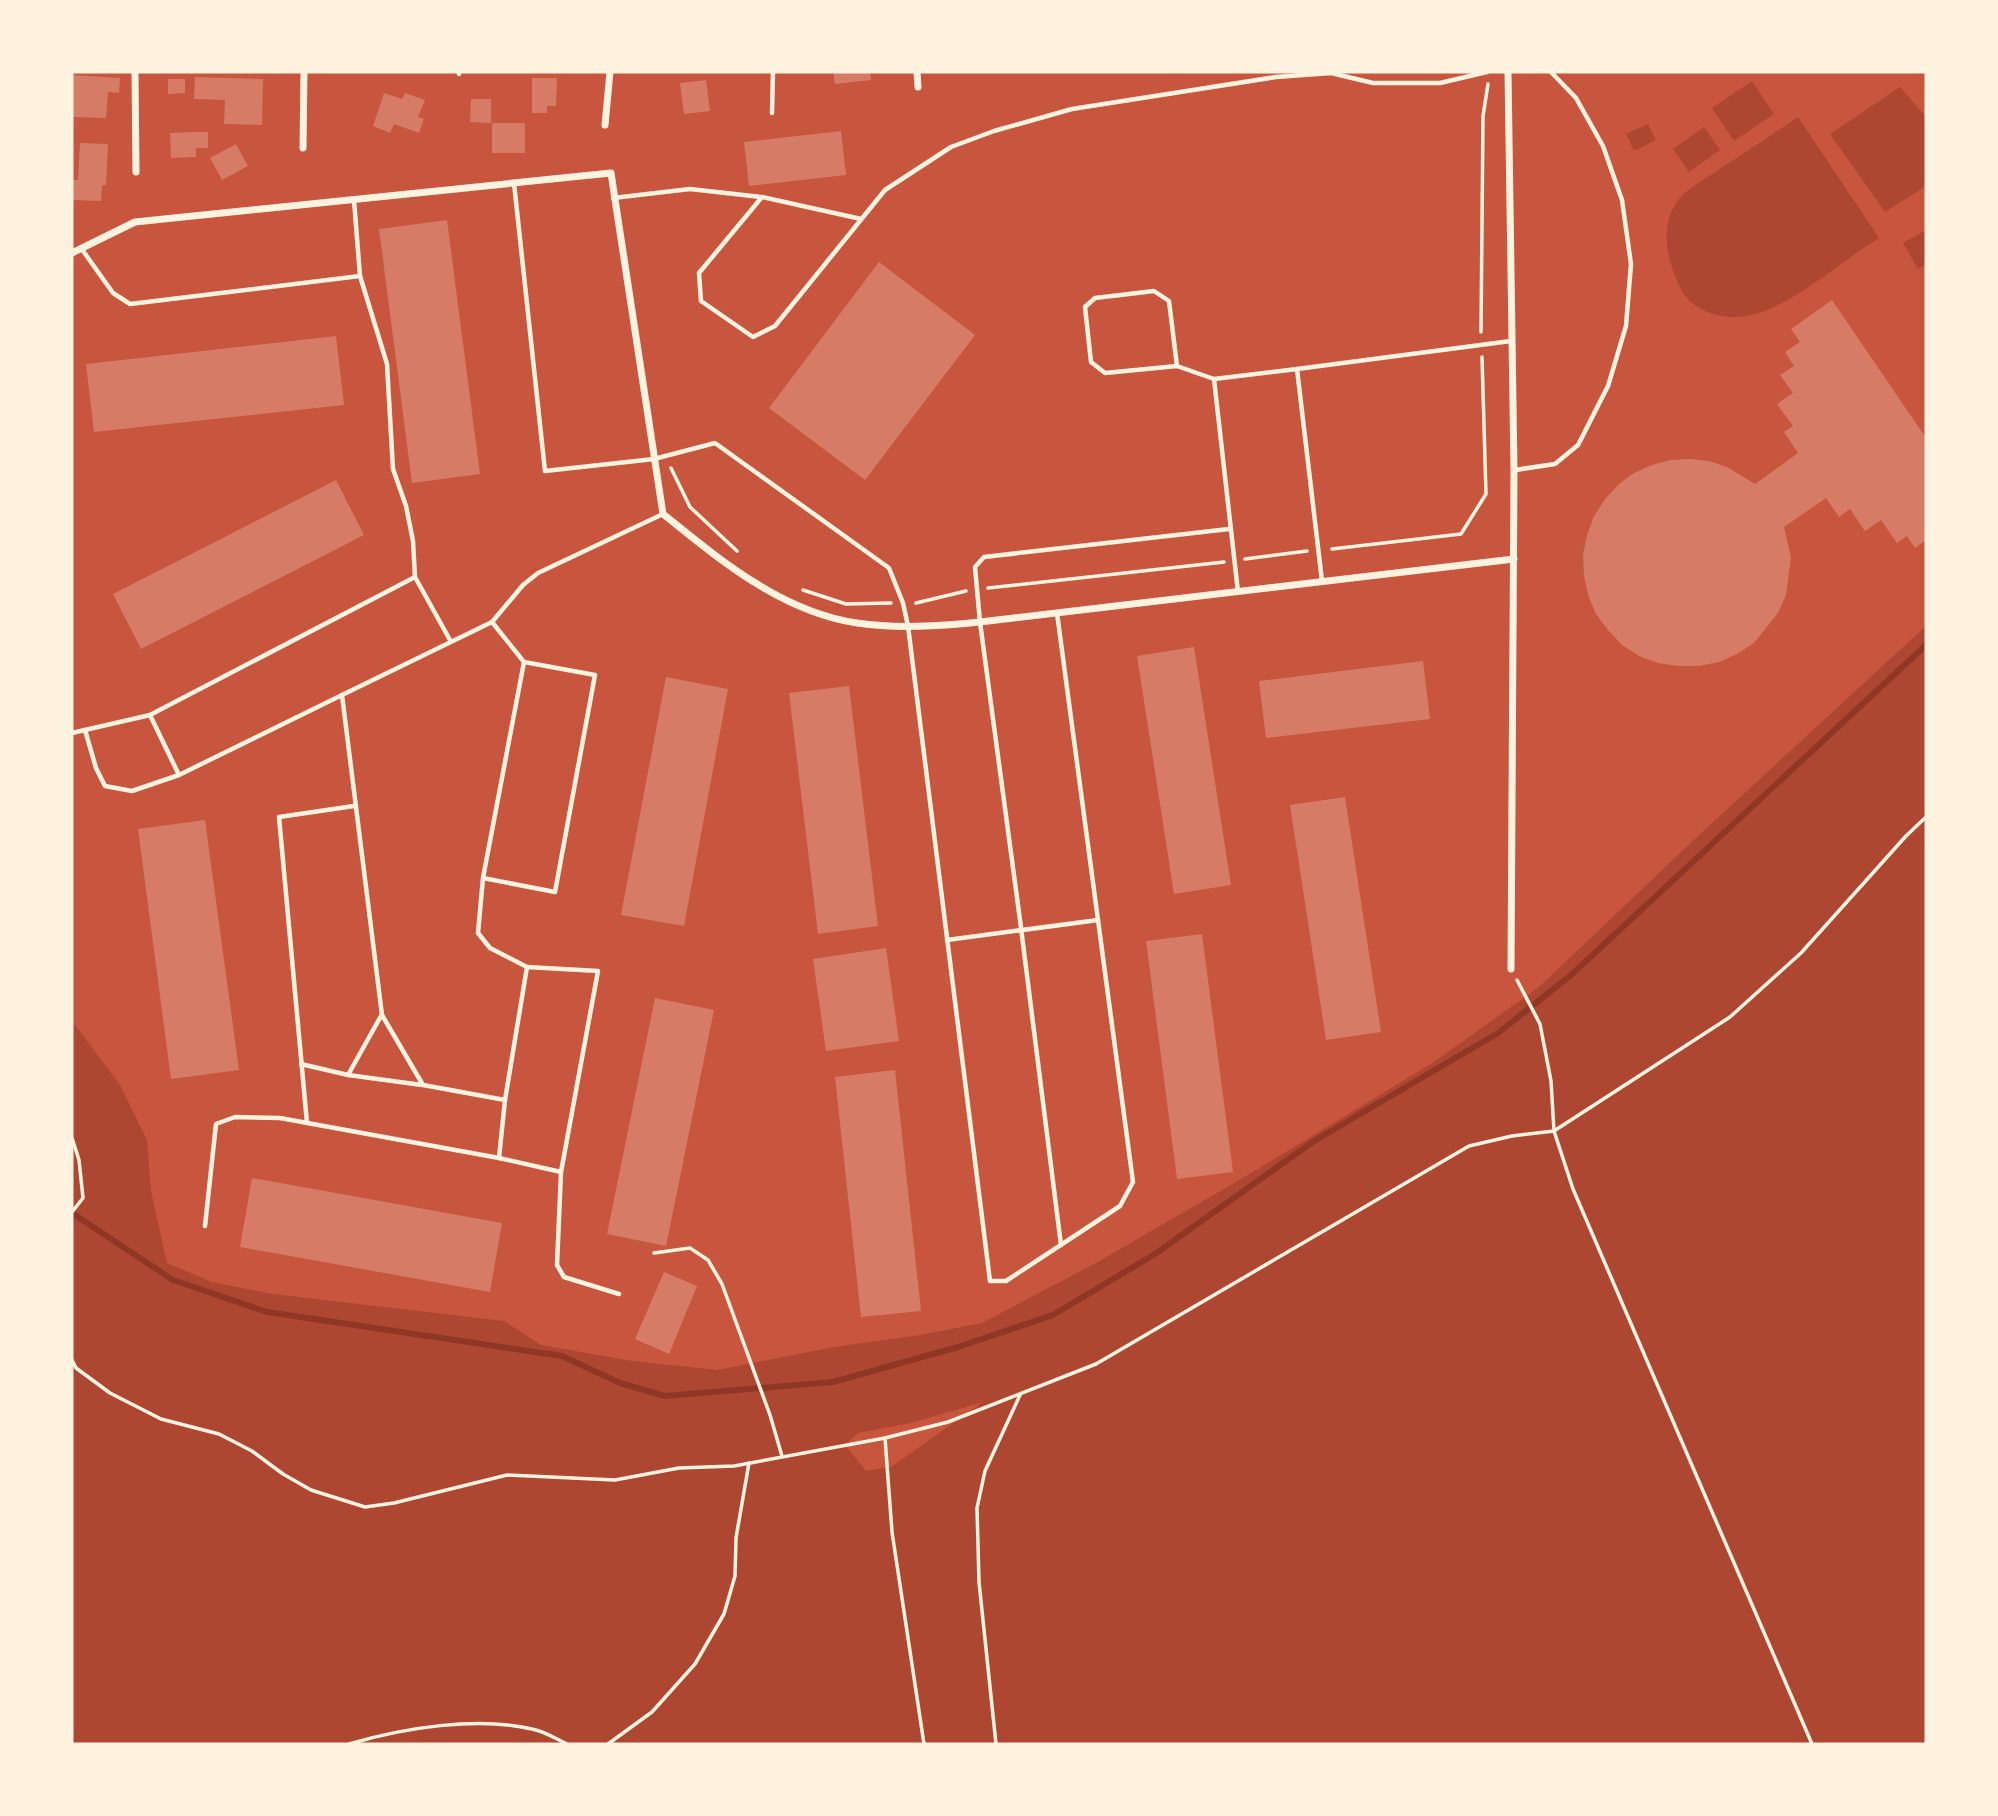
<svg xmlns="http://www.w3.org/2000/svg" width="1998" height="1816" viewBox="0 0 1998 1816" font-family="'Titillium Web',sans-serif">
<rect width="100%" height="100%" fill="#c8553d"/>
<!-- green -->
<g fill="#ae4732" fill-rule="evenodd">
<polygon points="1752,81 1774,114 1734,141 1712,108"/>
<polygon points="1900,87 1926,117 1926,186 1885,212 1830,134"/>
<path d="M1798 117 1879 238C1841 261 1789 309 1746 316 1722 320 1693 312 1681 289 1668 263 1659 231 1676 203 1685 189 1705 179 1718 170 1745 153 1772 135 1798 117Z"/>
<polygon points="1648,124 1656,140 1634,151 1626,134"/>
<polygon points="1704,127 1720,150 1689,172 1673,149"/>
<polygon points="1926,230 1926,264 1918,269 1903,243"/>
<path d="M1926 626V1744H72V1021L120 1085 147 1140 151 1191 167 1263 212 1282 273 1294 504 1321 541 1345 632 1361 717 1370 834 1347 920 1335 982 1323 1096 1263 1241 1179 1434 1062 1539 987 1697 837ZM983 1402 891 1467 866 1471 845 1445 858 1433 911 1423Z"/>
</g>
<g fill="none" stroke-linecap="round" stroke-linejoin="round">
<!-- stream -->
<polyline stroke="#8f3625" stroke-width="6" points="72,1213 173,1280 267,1312 562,1356 620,1383 665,1396 833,1382 958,1347 1053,1315 1155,1254 1314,1141 1498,1033 1570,976 1926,645"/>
</g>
<!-- building -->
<g fill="#d67c66">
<polygon points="833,72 870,72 871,80 835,84"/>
<polygon points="72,75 120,78 119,93 108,92 106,118 72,117"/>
<polygon points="195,77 263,79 262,125 224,124 225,100 194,99"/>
<polygon points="532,78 557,78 556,106 547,106 547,113 532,113"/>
<polygon points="168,79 185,79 185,93 168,94"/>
<polygon points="706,80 710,111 684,114 680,83"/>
<polygon points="384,93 402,99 405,93 425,100 418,117 424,119 419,133 394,124 390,133 373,126"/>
<polygon points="471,99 491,99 491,123 470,122"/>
<rect x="492" y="123" width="33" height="30"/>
<polygon points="841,131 846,175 749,186 744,142"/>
<polygon points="195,132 208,132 208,148 196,148 196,157 171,158 170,133"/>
<polygon points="80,143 108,144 106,185 102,185 101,201 72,200 72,180 78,180"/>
<polygon points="236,144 248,166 222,180 210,158"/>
<polygon points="447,220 480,474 412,483 379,229"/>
<polygon points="879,262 975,335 865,480 769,408"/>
<polygon points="1832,300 1926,438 1926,540 1915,548 1907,536 1897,543 1881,520 1865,531 1850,509 1839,517 1826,498 1784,527 1791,557 1786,595 1778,613 1754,643 1737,654 1719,662 1699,666 1678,666 1658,663 1639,656 1622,645 1608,630 1596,614 1588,595 1584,576 1583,555 1587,535 1594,516 1605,499 1619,484 1634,473 1652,465 1670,460 1690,459 1709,461 1727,467 1755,484 1798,453 1784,432 1793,426 1777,404 1793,393 1780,375 1794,366 1785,352 1800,342 1791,329"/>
<polygon points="336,336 344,405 94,432 86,364"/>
<polygon points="336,480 364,535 141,649 113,594"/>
<polygon points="1194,647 1231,885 1174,894 1137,656"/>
<polygon points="1423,661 1430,719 1266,738 1259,681"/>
<polygon points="666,677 728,689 684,926 621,915"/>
<polygon points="849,686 878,926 818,934 789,693"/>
<polygon points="1345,797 1381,1032 1326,1040 1290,805"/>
<polygon points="205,820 239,1070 171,1079 138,829"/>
<polygon points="1202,934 1233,1172 1177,1179 1146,941"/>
<polygon points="886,948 899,1041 826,1051 813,959"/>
<polygon points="655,998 714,1010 666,1246 607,1234"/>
<polygon points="895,1070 921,1311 861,1317 835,1077"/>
<polygon points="252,1178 502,1223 490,1292 240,1247"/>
<polygon points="664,1272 697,1286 669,1354 635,1339"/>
</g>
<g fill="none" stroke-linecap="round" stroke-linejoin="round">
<!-- path -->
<g stroke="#fff3e0" stroke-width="3.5">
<polyline points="1481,332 1483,116 1488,84"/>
<polyline points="671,468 690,507 737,551"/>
<polyline points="1332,549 1461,534 1486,494 1482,357"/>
<polyline points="1245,559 1307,551"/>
<polyline points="988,588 1224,562"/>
<polyline points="803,590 846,604 891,603"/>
<polyline points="916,603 966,591"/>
<polyline points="1517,980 1540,1024 1551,1081 1554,1131 1573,1189 1812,1744"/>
<polyline points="72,1138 79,1160 83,1198 72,1212"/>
<polyline points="654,1253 690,1248 708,1260 722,1284 770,1415 782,1456"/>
<polyline points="72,1360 76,1368 110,1393 161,1419 219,1434 252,1451 283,1474 311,1490 365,1507 394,1503 507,1475 615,1480 679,1468 734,1466 885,1438 948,1422 1096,1364 1469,1146 1512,1136 1554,1131 1730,1017 1801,953 1906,836 1926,817"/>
<polyline points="885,1438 892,1532 924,1744"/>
<path d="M349 1744C403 1728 477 1716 532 1729 544 1731 556 1739 567 1744"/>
<polyline points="608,1744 652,1712 695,1664 724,1614 735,1576 736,1538 749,1463"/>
<polyline points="996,1744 979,1582 977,1508 985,1471 1020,1395"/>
</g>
<!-- service -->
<g stroke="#fff3e0" stroke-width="4.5">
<polyline points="459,74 459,72"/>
<polyline points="772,113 773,72"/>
<polyline points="514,183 545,471 654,459 715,443 889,568 903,603 908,626 990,1281 1006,1281 1120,1206 1133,1182 1057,613"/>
<polyline points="613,198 690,189 761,197"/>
<polyline points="861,219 762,197 699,273 701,301 753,337 775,326 885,190 951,147 994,131 1072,109 1276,77 1331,73 1373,83 1440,83 1487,72"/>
<polyline points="81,248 113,293 130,304 360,276 354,200"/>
<polyline points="360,276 387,364 393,469 406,506 413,541 415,577"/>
<polyline points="1177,366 1105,373 1091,362 1085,307 1095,298 1154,291 1169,301 1177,366 1214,379"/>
<polyline points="1297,369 1511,341"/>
<polyline points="1515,470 1555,464 1578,445 1608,386 1626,326 1631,264 1622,200 1603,146 1576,98 1551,72"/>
<polyline points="1238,592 1214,379 1297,369 1322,581"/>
<polyline points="492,622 523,585 538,573 663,514"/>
<polyline points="150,715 415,577 450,640"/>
<polyline points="85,730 96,768 105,786 132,791 179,775"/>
<polyline points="72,733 150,715 179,775 342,695"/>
<polyline points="483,878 555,892 595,675 524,662 492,622 342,695 382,1015 423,1085 505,1100 527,967 490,948 478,933 483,878 524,662"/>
<polyline points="947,940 1098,920"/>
<polyline points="301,1064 348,1075 422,1085"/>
<polyline points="348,1075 381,1016"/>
<polyline points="505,1100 499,1158 561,1172 598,971 527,967"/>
<polyline points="307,1123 279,817 354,806"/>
<polyline points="561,1172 557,1265 564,1277 619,1294"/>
<polyline points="205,1226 216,1124 235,1117 280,1118 499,1158"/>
<polyline points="1061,1245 1020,920 980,622 975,567 984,557 1229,529"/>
</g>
<!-- minor -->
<g stroke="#fff3e0" stroke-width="7">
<polyline points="135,72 136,172"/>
<polyline points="917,72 918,87"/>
<polyline points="1508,72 1514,470 1511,969"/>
<polyline points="605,125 610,72"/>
<polyline points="303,148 304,72"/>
<path d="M72 253 135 222 611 173 663 514C720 560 782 612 857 623 898 629 939 626 980 622L1514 559"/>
</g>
</g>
<!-- border -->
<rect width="1998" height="1816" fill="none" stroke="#fff3e0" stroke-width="147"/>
</svg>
